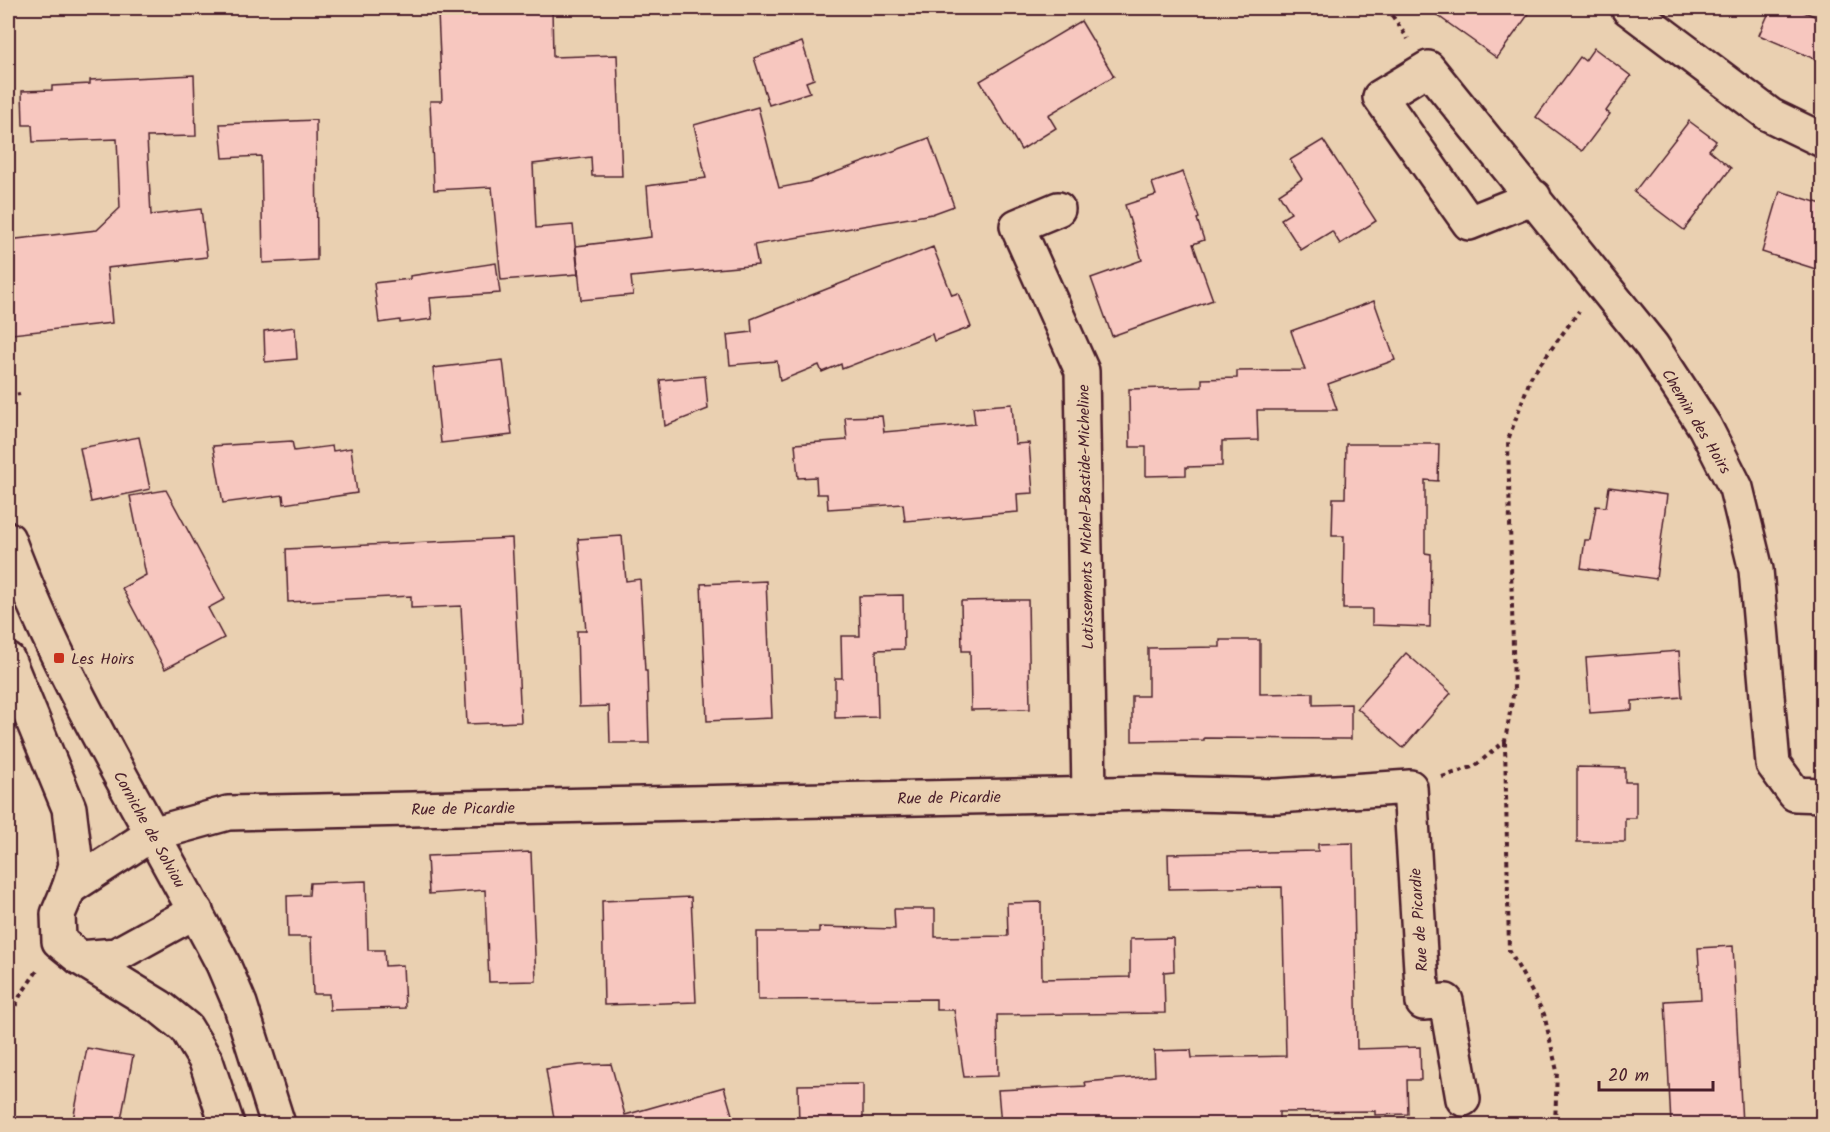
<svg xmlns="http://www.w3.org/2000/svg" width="1830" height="1132" viewBox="0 0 1830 1132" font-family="Kalam,sans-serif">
<rect width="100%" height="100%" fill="#ead0b1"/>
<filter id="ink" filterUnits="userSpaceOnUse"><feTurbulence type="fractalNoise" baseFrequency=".0167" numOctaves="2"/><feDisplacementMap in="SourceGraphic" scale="12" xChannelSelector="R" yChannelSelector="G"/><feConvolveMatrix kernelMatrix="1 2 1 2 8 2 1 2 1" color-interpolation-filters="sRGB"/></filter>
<g filter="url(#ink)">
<!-- building -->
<g fill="#f7c7bf" stroke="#4a1f2b" stroke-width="1.5">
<polygon points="451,8 552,8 553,57 617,55 622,176 592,176 591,157 533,164 536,228 573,225 578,274 501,280 492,187 434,190 430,101 442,101 438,13 451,12"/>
<polygon points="1427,8 1533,8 1497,58"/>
<polygon points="1771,8 1794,8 1822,19 1822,62 1759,35"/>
<polygon points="1081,21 1114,76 1048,115 1056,128 1021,150 980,81"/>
<polygon points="802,42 814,79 806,82 810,92 769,105 754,58"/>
<polygon points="1594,48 1631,76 1606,111 1610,114 1582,151 1536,117 1580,57 1585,61"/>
<polygon points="194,75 196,136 147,137 151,215 201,209 207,257 107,268 112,323 12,334 8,292 8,240 97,230 120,208 117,139 33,142 32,125 23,125 22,91 52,90 52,86 90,84 90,80"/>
<polygon points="758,107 779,188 809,182 929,138 954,206 932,214 754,245 758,265 631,277 633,295 581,300 576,246 651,237 647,186 706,178 694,125"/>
<polygon points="316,120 317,260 263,263 261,156 223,158 220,124"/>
<polygon points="1689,121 1716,141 1709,150 1731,168 1684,230 1634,192"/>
<polygon points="1323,140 1376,221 1340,244 1332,231 1301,250 1281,219 1291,213 1279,194 1302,179 1290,160"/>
<polygon points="1183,172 1199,218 1197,219 1204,240 1193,244 1213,300 1112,336 1091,278 1142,260 1125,205 1156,195 1152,183"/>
<polygon points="1780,191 1822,204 1822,271 1762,252"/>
<polygon points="933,247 952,295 958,293 971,327 934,341 932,334 842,369 841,364 822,372 819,365 780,381 777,361 730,365 727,335 752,332 751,319"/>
<polygon points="496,263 500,293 430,298 432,319 400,323 400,320 379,323 374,283 410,279 410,276"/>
<polygon points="1374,301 1395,360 1328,384 1337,410 1257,410 1258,440 1222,441 1222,466 1186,467 1186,475 1146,476 1146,447 1130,447 1129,389 1202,387 1202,379 1237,378 1237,371 1305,370 1291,331"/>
<polygon points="295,327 297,359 265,362 264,331"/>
<polygon points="503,360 512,435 441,443 433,368"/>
<polygon points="705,376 708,409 665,426 660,380"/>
<polygon points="1012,404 1015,444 1029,443 1033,493 1017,494 1018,512 905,521 903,504 828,509 827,494 817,494 816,477 798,478 795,444 847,440 845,417 882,416 884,432 975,424 973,407"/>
<polygon points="139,437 150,489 91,502 80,448"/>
<polygon points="292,441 294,451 332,446 333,451 351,448 357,493 284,504 283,495 223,503 213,446"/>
<polygon points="1346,444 1439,444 1438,481 1425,480 1425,553 1431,554 1430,627 1372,625 1372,609 1343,609 1344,536 1332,536 1333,498 1345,498"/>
<polygon points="1609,487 1667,495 1656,579 1581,568 1585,540 1590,540 1596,506 1606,507"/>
<polygon points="166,490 225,599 208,608 224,638 165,669 122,588 146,575 130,496"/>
<polygon points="622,536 626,581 640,579 645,671 647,671 649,743 610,743 609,706 579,707 577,631 586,631 578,539"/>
<polygon points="512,538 521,722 467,724 461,606 411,608 411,596 288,602 286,549"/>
<polygon points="766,581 772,718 707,721 701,584"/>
<polygon points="903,595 904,649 876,650 878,717 835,718 835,678 842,678 841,636 860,636 859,596"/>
<polygon points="1013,600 1028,600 1030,709 971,710 970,651 962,651 961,601"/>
<polygon points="1220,640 1260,640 1260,694 1313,693 1313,705 1351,704 1351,739 1204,738 1204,740 1132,741 1132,696 1148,696 1148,648 1220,647"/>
<polygon points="1679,651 1682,697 1632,701 1632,710 1590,713 1586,658"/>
<polygon points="1406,653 1451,693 1403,748 1357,708"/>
<polygon points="1577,767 1625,768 1625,782 1636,782 1636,818 1625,818 1625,842 1577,842"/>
<polygon points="1353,843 1357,1049 1420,1047 1421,1080 1407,1080 1408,1114 1375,1115 1375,1111 1279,1112 1279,1124 1001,1125 998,1090 1086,1086 1085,1082 1155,1076 1154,1051 1191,1050 1192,1058 1286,1056 1282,887 1169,889 1168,854 1318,851 1318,844"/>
<polygon points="531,852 536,981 489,982 485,890 429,894 427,856"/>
<polygon points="366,881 368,950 384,950 385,966 403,965 405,1008 330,1010 329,994 313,994 311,937 288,937 287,896 309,895 310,883"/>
<polygon points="691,897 696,1002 604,1005 602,901"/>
<polygon points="1041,902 1042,979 1130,977 1130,939 1173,938 1174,971 1164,972 1165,1013 997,1015 998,1076 964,1077 954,1010 936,1010 936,999 758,1000 757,932 819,932 819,927 895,929 894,909 935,909 935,937 1008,936 1007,903"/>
<polygon points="1733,946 1742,1125 1671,1125 1665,1001 1701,999 1698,948"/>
<polygon points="87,1048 133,1056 120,1125 72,1125"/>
<polygon points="611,1064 625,1115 724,1087 735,1125 555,1125 546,1069 580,1065"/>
<polygon points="863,1084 863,1125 799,1125 798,1085"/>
</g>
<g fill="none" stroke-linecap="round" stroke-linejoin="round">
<!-- minor casing -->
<g stroke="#4a1f2b" stroke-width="38">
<g id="minor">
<polyline points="1628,8 1770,115 1822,140"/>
<polyline points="1534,197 1469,223 1380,97 1428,68 1652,346 1705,427 1736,488 1756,570 1773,764 1795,794 1822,795"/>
<polyline points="1058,209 1017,226 1082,371 1089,794"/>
<polyline points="8,660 69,808 76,865 69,888 58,914 59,941 80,958 160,1007 186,1028 206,1061 227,1124"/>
<polyline points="69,888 152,834 228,813 1152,793 1276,796 1410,787 1423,1003 1446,1001 1463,1099"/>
<polyline points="80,958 116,955 196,911"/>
</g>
</g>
<!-- major casing -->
<g stroke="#4a1f2b" stroke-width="38">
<path id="major" d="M8 539C63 688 150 823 223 964L240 1004 278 1124"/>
</g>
<!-- path -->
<g stroke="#4a1f2b" stroke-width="4" stroke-dasharray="4.5 4.5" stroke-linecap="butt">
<polyline points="1387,8 1408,39"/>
<polyline points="8,396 20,394"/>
<polyline points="1505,742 1509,950 1544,1014 1557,1071 1555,1124"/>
<polyline points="1442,777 1475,766 1505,741 1514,690 1508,440 1531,377 1579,311"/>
<polyline points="8,1022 20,996 37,971"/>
</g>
<!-- minor -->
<use href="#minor" stroke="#ead0b1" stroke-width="33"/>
<!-- major -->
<use href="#major" stroke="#ead0b1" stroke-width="33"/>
</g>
</g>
<!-- markers -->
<rect fill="#c8321e" stroke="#ead0b1" stroke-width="2" x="53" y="652" width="12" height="12" rx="3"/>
<g text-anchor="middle" stroke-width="6" stroke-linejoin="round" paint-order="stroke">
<!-- street labels -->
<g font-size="16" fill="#4a1f2b" stroke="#ead0b1">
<text transform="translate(1697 421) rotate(59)" y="6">Chemin des Hoirs</text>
<text transform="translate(1085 517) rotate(-91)" y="6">Lotissements Michel-Bastide-Micheline</text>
<text transform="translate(949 797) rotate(-1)" y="6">Rue de Picardie</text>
<text transform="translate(463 808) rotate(-1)" y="6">Rue de Picardie</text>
<text transform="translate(150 829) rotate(61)" y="6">Corniche de Solviou</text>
<text transform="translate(1418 920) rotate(-94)" y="6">Rue de Picardie</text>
</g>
<!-- poi labels -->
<g font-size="16" fill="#4a1f2b" stroke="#ead0b1" text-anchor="start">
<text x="71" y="664">Les Hoirs</text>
</g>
</g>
<!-- margin -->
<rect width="1830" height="1132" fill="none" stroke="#ead0b1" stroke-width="30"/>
<rect x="15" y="15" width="1800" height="1102" fill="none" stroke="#4a1f2b" stroke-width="2" filter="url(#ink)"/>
<!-- scale -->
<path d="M1599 1081v9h114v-9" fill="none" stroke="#4a1f2b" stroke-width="3"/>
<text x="1608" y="1081" font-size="18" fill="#4a1f2b" stroke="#ead0b1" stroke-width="4.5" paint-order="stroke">20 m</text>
</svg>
